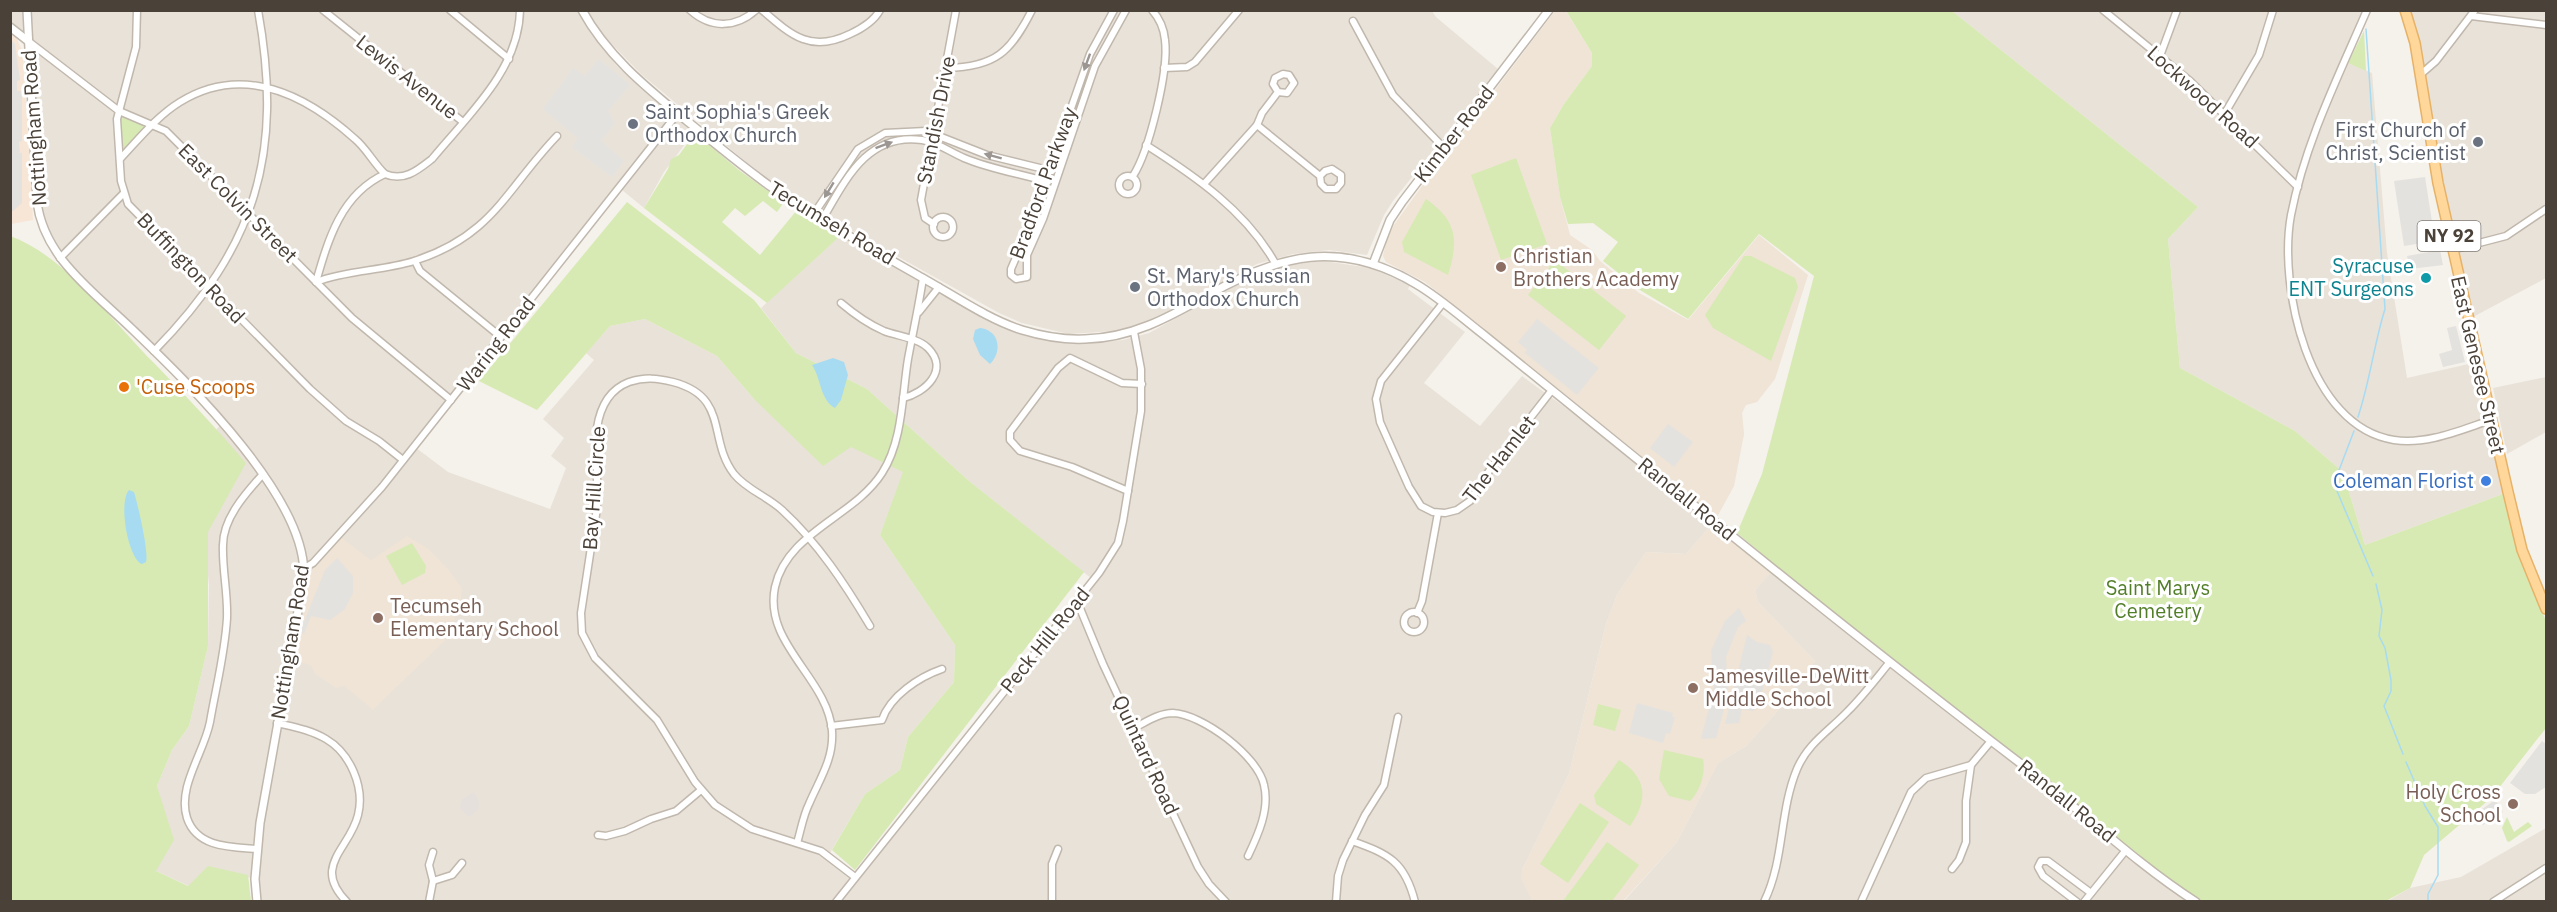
<svg xmlns="http://www.w3.org/2000/svg" width="2557" height="912" viewBox="0 0 2557 912" font-family="'IBM Plex Sans',sans-serif">
<rect width="100%" height="100%" fill="#f5f1eb"/>
<!-- residential -->
<g fill="#e9e2d9">
<polygon points="10,11 577,11 591,34 617,66 694,132 664,172 644,208 616,185 411,444 448,472 550,509 566,468 551,456 564,438 543,419 594,360 586,353 610,326 645,319 717,356 754,399 904,472 880,535 955,645 954,682 908,737 900,770 865,794 827,858 855,880 1041,645 1096,582 969,481 867,389 796,353 761,308 840,236 1005,327 1025,336 1059,342 1093,343 1123,340 1149,333 1248,279 1295,264 1324,261 1370,268 1410,285 1408,289 1465,332 1424,383 1480,426 1522,376 1577,416 1712,524 1686,554 1646,552 1617,595 1606,624 1569,774 1522,870 1532,901 257,902 255,879 208,867 189,886 156,871 162,808 157,786 172,750 189,726 208,646 209,585 196,454 222,423 60,258 38,213 28,41 11,27"/>
<polygon points="588,11 1432,11 1436,17 1498,69 1393,201 1384,215 1367,255 1329,250 1293,254 1257,264 1160,316 1140,324 1115,331 1069,334 1022,323 999,313 809,207 764,177 641,74 602,34"/>
<polygon points="1952,11 2364,11 2341,60 2372,73 2387,253 2407,378 2473,363 2503,494 2365,545 2343,472 2295,431 2180,368 2168,239 2198,207"/>
<polygon points="2411,11 2546,11 2546,278 2473,317 2442,176 2420,46"/>
<polygon points="2546,377 2546,432 2507,454 2493,388"/>
<polygon points="1771,572 1777,576 2192,902 1623,902 1677,842 1718,763 1746,746 1774,715 1815,661 1758,602 1755,590"/>
<polygon points="2546,828 2546,901 2386,902 2410,888 2461,877"/>
</g>
<!-- commercial -->
<polygon fill="#f7e6d6" points="11,34 17,39 23,53 33,220 11,224"/>
<!-- industrial -->
<polygon fill="#e5e0dc" points="474,792 479,802 478,810 469,817 460,809 462,799"/>
<!-- education -->
<g fill="#efe4d5">
<polygon points="1565,10 1592,53 1592,66 1564,104 1550,128 1560,197 1570,235 1592,250 1600,261 1639,293 1688,320 1759,235 1808,275 1775,379 1757,402 1746,405 1742,413 1744,434 1734,486 1717,517 1449,301 1425,282 1386,262 1383,256 1387,239 1394,225 1422,186 1555,11"/>
<polygon points="1712,524 1771,572 1755,590 1758,602 1815,661 1774,715 1746,746 1718,763 1677,842 1623,901 1532,901 1521,879 1522,870 1569,774 1606,624 1617,595 1646,552 1686,554"/>
<polygon points="407,536 429,549 449,570 462,588 461,599 449,637 373,710 344,686 336,688 315,674 311,666 293,659 307,581 313,569 341,537 371,560"/>
</g>
<!-- green -->
<g fill="#d7eab3">
<polygon points="1566,11 1952,11 2198,207 2168,239 2180,368 2295,431 2343,472 2365,545 2503,494 2517,552 2546,621 2546,728 2491,798 2424,855 2410,888 2386,901 2196,901 1758,557 1760,552 1737,533 1762,474 1814,276 1759,234 1688,319 1640,290 1603,261 1618,242 1593,223 1568,224 1560,197 1550,128 1564,104 1592,66 1592,53"/>
<polygon points="2364,31 2366,71 2348,63"/>
<polygon points="125,117 142,124 144,129 125,147 122,146 121,119"/>
<polygon points="693,136 698,136 740,171 784,202 777,212 763,201 745,216 735,208 722,222 760,255 797,210 838,238 767,303 644,208 668,169 671,159 679,155"/>
<polygon points="1516,158 1547,244 1501,260 1471,175"/>
<path d="M1426 199C1457 221 1459 240 1448 275L1404 252 1402 242Z"/>
<polygon points="627,202 754,300 796,353 867,389 969,481 1084,572 855,870 832,850 865,794 900,770 908,737 954,682 955,645 880,535 903,472 851,447 823,466 754,399 717,356 645,319 610,326 537,410 479,381"/>
<path d="M10 236C64 255 113 322 153 362 185 395 216 428 246 463L208 532V646L189 726 172 750 157 786 174 840 156 871 188 886 208 866 248 875 251 901H11Z"/>
<polygon points="1744,256 1751,256 1795,278 1798,287 1771,361 1713,328 1705,315"/>
<polygon points="1555,260 1626,316 1599,350 1528,295"/>
<polygon points="412,543 426,566 425,573 402,585 386,556"/>
<polygon points="1598,704 1621,710 1615,731 1593,725"/>
<path d="M1664 750 1703 759C1706 773 1700 791 1690 801L1669 796 1659 779Z"/>
<path d="M1619 760C1648 778 1648 800 1630 826L1596 804 1594 795Z"/>
<polygon points="1580,803 1609,822 1568,883 1540,864"/>
<polygon points="2507,817 2514,832 2528,822 2532,826 2509,842 2507,841 2502,828"/>
<polygon points="1607,842 1639,865 1612,901 1563,901"/>
</g>
<!-- parking -->
<g fill="#e4e2df">
<polygon points="11,40 15,44 20,80 17,81 17,91 22,91 22,141 19,142 20,153 22,153 22,203 13,211 10,210"/>
<polygon points="599,59 630,85 608,111 615,123 601,141 624,161 612,177 572,147 578,138 543,109 573,68 585,76"/>
<polygon points="2425,177 2435,241 2404,246 2394,181"/>
<polygon points="2440,250 2443,265 2410,269 2407,256"/>
<polygon points="1537,319 1599,368 1577,395 1525,353 1527,350 1518,342"/>
<polygon points="2456,326 2465,362 2443,367 2439,354 2452,350 2447,328"/>
<polygon points="1668,424 1693,442 1674,467 1650,448"/>
<polygon points="337,558 353,576 353,593 345,609 330,620 311,616 304,634 300,632 325,570"/>
<polygon points="1739,608 1746,621 1738,627 1726,657 1728,695 1716,738 1706,739 1701,738 1714,690 1711,651 1725,621"/>
<polygon points="1747,635 1757,642 1770,645 1773,652 1758,707 1753,711 1742,709 1739,723 1725,724"/>
<polygon points="1637,703 1673,713 1672,717 1675,717 1670,734 1666,733 1663,743 1629,733"/>
<polygon points="2542,741 2546,744 2546,787 2535,794 2525,794 2510,783"/>
<polygon points="2495,800 2503,812 2483,825 2475,814"/>
</g>
<!-- water -->
<g fill="#a7dbf2">
<path d="M980 328C999 330 1003 351 990 364L980 355 973 339 975 330Z"/>
<path d="M833 358 844 362 848 375 841 400 835 408C820 400 821 378 812 365Z"/>
<path d="M129 490 134 492C138 505 149 553 146 562L142 564C128 559 118 502 129 490Z"/>
</g>
<g fill="none" stroke-linecap="round" stroke-linejoin="round">
<!-- stream -->
<g stroke="#a7dbf2" stroke-width="1.5">
<path d="M2358 417C2370 381 2374 344 2385 309L2366 29"/>
<polyline points="2354,431 2336,478 2337,491 2373,576"/>
<polyline points="2376,584 2382,610 2379,636 2385,648 2391,680 2391,691 2384,706 2403,754"/>
<polyline points="2406,762 2425,806 2438,827 2438,875 2428,894 2428,902"/>
</g>
<!-- minor casing -->
<g stroke="#c1b8ad" stroke-width="9">
<g id="minor">
<polyline points="137,10 136,47 117,119 121,181 128,204 310,389 346,421 379,441 403,460"/>
<polyline points="323,10 463,122"/>
<polyline points="450,10 509,59"/>
<path d="M690 10C711 29 736 28 756 10"/>
<path d="M762 10C792 36 811 53 850 34 861 29 874 21 880 10"/>
<polyline points="1114,10 1090,54 1031,223 1011,269 1011,275 1016,279 1027,277 1027,255 1043,219 1095,66 1126,10"/>
<polyline points="2103,10 2190,81 2298,187"/>
<path d="M2367 10C2338 77 2305 143 2291 215 2278 286 2308 427 2394 440 2427 445 2460 430 2491 420"/>
<polyline points="2471,16 2546,25"/>
<polyline points="1353,21 1393,95 1444,148"/>
<polyline points="28,41 119,111 166,131 352,318 451,400"/>
<polyline points="2160,56 2177,10"/>
<path d="M947 68C995 67 1011 52 1032 10"/>
<polyline points="1164,68 1187,67 1195,62 1239,10"/>
<polyline points="2421,74 2436,61 2475,10"/>
<polyline points="2225,113 2259,55 2273,10"/>
<polyline points="1257,125 1320,176 1321,184 1326,189 1336,189 1341,183 1341,175 1332,169 1325,171 1320,176"/>
<path d="M1146 145C1195 176 1246 211 1275 263"/>
<path d="M120 159C138 140 157 116 180 102 243 63 306 95 355 139 367 149 374 164 385 174"/>
<circle cx="1128" cy="185" r="9"/>
<path d="M1133 176C1149 151 1169 71 1165 40 1164 29 1160 19 1152 10"/>
<polyline points="1204,184 1257,125 1262,113 1278,92 1287,93 1294,83 1289,75 1283,74 1275,78 1273,84 1278,92"/>
<polyline points="813,215 858,149 885,133 926,131 987,155 1052,171"/>
<circle cx="943" cy="227" r="10"/>
<path d="M822 220C845 181 867 132 922 140 937 142 950 152 964 158 990 169 1021 174 1048 182"/>
<polyline points="934,224 925,218 921,200 956,10"/>
<polyline points="2452,250 2506,236 2546,209"/>
<polyline points="60,258 123,194"/>
<polyline points="415,261 420,271 501,337"/>
<path d="M316 282C328 240 341 194 385 174 404 182 418 170 432 159 468 115 519 70 520 10"/>
<path d="M316 282C347 270 382 271 414 261 493 236 506 189 557 136"/>
<path d="M841 303C854 314 868 324 884 331 897 336 918 338 928 348 950 370 925 393 903 398"/>
<polyline points="1443,303 1381,381 1376,399 1380,422 1409,487 1421,506 1433,512 1445,513 1457,510 1470,501 1489,471 1552,390"/>
<polyline points="919,312 939,287"/>
<path d="M154 351C256 247 284 154 258 10"/>
<polyline points="1128,491 1072,467 1020,451 1010,440 1010,432 1058,368 1070,358 1122,383 1142,384"/>
<polyline points="306,567 313,563 382,487 678,113"/>
<polyline points="1077,601 1103,664 1198,867 1209,884 1226,902"/>
<circle cx="1414" cy="622" r="10"/>
<polyline points="1417,613 1422,601 1438,513"/>
<path d="M277 723C294 727 311 730 326 739 350 753 365 787 358 815 350 849 311 866 347 902"/>
<path d="M831 726 882 720C890 696 919 677 942 669"/>
<path d="M1134 728C1146 722 1159 713 1173 713 1202 714 1258 756 1264 785 1270 809 1258 835 1248 856"/>
<polyline points="598,835 606,836 625,831 651,819 676,811 701,790"/>
<path d="M1352 841C1389 854 1405 862 1415 902"/>
<path d="M797 843C801 830 803 816 809 804 819 780 834 759 832 731 828 678 763 644 775 587 787 532 854 517 882 473 903 441 902 395 908 359 913 332 919 305 923 278"/>
<path d="M257 849C231 847 197 848 187 818 177 787 204 753 210 722 216 687 225 653 227 618 228 593 222 569 223 545 223 518 246 493 263 474"/>
<polyline points="433,852 429,865 433,881 452,875 462,863"/>
<polyline points="1952,869 1959,860 1966,842 1966,801 1971,765 1991,741"/>
<path d="M855 877 821 851 752 829 715 805 695 782 657 720 595 658 582 633 581 613 597 508V428C600 408 608 390 629 382 645 377 657 378 673 382 730 397 707 439 734 474 747 490 767 496 782 510 818 543 845 584 870 626"/>
<polyline points="429,902 433,881"/>
<polyline points="836,902 1099,573 1118,543 1123,521 1141,411 1141,369 1134,332"/>
<polyline points="1052,902 1052,864 1058,849"/>
<polyline points="1336,902 1338,876 1343,860 1365,815 1384,785 1398,717"/>
<path d="M1764 902C1785 859 1779 812 1797 769 1808 743 1829 731 1848 711 1863 696 1876 679 1889 663"/>
<polyline points="1861,902 1911,792 1926,778 1971,765"/>
<polyline points="2077,902 2043,876 2038,867 2041,861 2048,861 2091,893"/>
<polyline points="2084,902 2126,850"/>
<polyline points="2493,902 2546,868"/>
</g>
</g>
<!-- tertiary casing -->
<g stroke="#c1b8ad" stroke-width="10">
<g id="tertiary">
<path d="M27 10 37 202C44 258 94 292 133 330 186 381 315 505 303 583L260 823 255 879 257 902"/>
<path d="M582 10C607 56 647 88 687 121 716 144 744 168 774 189 821 221 870 248 919 276 952 294 987 319 1022 330 1042 336 1064 340 1085 339 1131 338 1168 318 1208 295 1280 254 1340 239 1416 284 1440 298 1462 318 1484 335 1661 478 1836 622 2016 760 2077 806 2132 861 2196 902"/>
<polyline points="10,27 28,41"/>
<polyline points="1373,264 1390,220 1402,202 1549,10"/>
</g>
</g>
<!-- primary casing -->
<g stroke="#e6b268" stroke-width="12">
<polyline id="primary" points="2405,10 2415,43 2438,183 2508,492 2522,550 2546,609"/>
</g>
<!-- minor -->
<use href="#minor" stroke="#fff" stroke-width="6"/>
<!-- tertiary -->
<use href="#tertiary" stroke="#fff" stroke-width="7"/>
<!-- primary -->
<use href="#primary" stroke="#ffd79a" stroke-width="9"/>
</g>
<!-- one-way arrows -->
<defs><path id="oneway-solid" d="M-6-.8H1V-3.2L6.5 0L1 3.2V.8H-6Z" transform="scale(1.5)"/></defs>
<g fill="#9b9692">
<use href="#oneway-solid" transform="translate(1087 62) rotate(110)"/>
<use href="#oneway-solid" transform="translate(884 145) rotate(-20)"/>
<use href="#oneway-solid" transform="translate(993 156) rotate(-165)"/>
<use href="#oneway-solid" transform="translate(829 190) rotate(121)"/>
</g>
<!-- markers -->
<g fill="#6b7280" stroke="#fff" stroke-width="2">
<circle cx="633" cy="124" r="6"/>
<circle cx="2478" cy="142" r="6"/>
<circle cx="1135" cy="287" r="6"/>
</g>
<g fill="#8d6e63" stroke="#fff" stroke-width="2">
<circle cx="1501" cy="267" r="6"/>
<circle cx="378" cy="618" r="6"/>
<circle cx="1693" cy="688" r="6"/>
<circle cx="2513" cy="804" r="6"/>
</g>
<circle fill="#0f9aa8" stroke="#fff" stroke-width="2" cx="2426" cy="278" r="6"/>
<circle fill="#e8710a" stroke="#fff" stroke-width="2" cx="124" cy="387" r="6"/>
<circle fill="#3f7fe0" stroke="#fff" stroke-width="2" cx="2486" cy="481" r="6"/>
<g text-anchor="middle" stroke-width="6" stroke-linejoin="round" paint-order="stroke">
<!-- shield labels -->
<rect fill="#fff" stroke="#807a74" stroke-width="1.5" x="2417.5" y="221" width="63" height="30" rx="4.5"/>
<g font-size="18" font-weight="bold" fill="#4a4138">
<text x="2449" y="242">NY 92</text>
</g>
<!-- street labels -->
<g font-size="20" fill="#4a4138" stroke="#fff">
<text transform="translate(407 77) rotate(38)" y="7">Lewis Avenue</text>
<text transform="translate(2203 97) rotate(42)" y="7">Lockwood Road</text>
<text transform="translate(936 120) rotate(-79)" y="7">Standish Drive</text>
<text transform="translate(34 128) rotate(-94)" y="7">Nottingham Road</text>
<text transform="translate(1454 134) rotate(-52)" y="7">Kimber Road</text>
<text transform="translate(1043 183) rotate(-70)" y="7">Bradford Parkway</text>
<text transform="translate(238 203) rotate(45)" y="7">East Colvin Street</text>
<text transform="translate(832 223) rotate(31)" y="7">Tecumseh Road</text>
<text transform="translate(191 268) rotate(46)" y="7">Buffington Road</text>
<text transform="translate(496 344) rotate(-52)" y="7">Waring Road</text>
<text transform="translate(2478 365) rotate(77)" y="7">East Genesee Street</text>
<text transform="translate(1499 459) rotate(-52)" y="7">The Hamlet</text>
<text transform="translate(594 488) rotate(-86)" y="7">Bay Hill Circle</text>
<text transform="translate(1687 499) rotate(39)" y="7">Randall Road</text>
<text transform="translate(1045 640) rotate(-51)" y="7">Peck Hill Road</text>
<text transform="translate(290 642) rotate(-81)" y="7">Nottingham Road</text>
<text transform="translate(1146 755) rotate(65)" y="7">Quintard Road</text>
<text transform="translate(2067 801) rotate(39)" y="7">Randall Road</text>
</g>
<!-- worship labels -->
<g font-size="20" fill="#5b616d" stroke="#fff" text-anchor="start">
<text x="645" y="119">Saint Sophia's Greek<tspan x="645" dy="23">Orthodox Church</tspan></text>
<text x="2466" y="137" text-anchor="end">First Church of<tspan x="2466" dy="23">Christ, Scientist</tspan></text>
<text x="1147" y="283">St. Mary's Russian<tspan x="1147" dy="23">Orthodox Church</tspan></text>
</g>
<!-- education labels -->
<g font-size="20" fill="#785e54" stroke="#fff" text-anchor="start">
<text x="1513" y="263">Christian<tspan x="1513" dy="23">Brothers Academy</tspan></text>
<text x="390" y="613">Tecumseh<tspan x="390" dy="23">Elementary School</tspan></text>
<text x="1705" y="683">Jamesville-DeWitt<tspan x="1705" dy="23">Middle School</tspan></text>
<text x="2501" y="799" text-anchor="end">Holy Cross<tspan x="2501" dy="23">School</tspan></text>
</g>
<!-- culture labels -->
<g font-size="20" fill="#0d838f" stroke="#fff" text-anchor="end">
<text x="2414" y="273">Syracuse<tspan x="2414" dy="23">ENT Surgeons</tspan></text>
</g>
<!-- food labels -->
<g font-size="20" fill="#c56008" stroke="#fff" text-anchor="start">
<text x="136" y="394">'Cuse Scoops</text>
</g>
<!-- shop labels -->
<g font-size="20" fill="#366cbe" stroke="#fff" text-anchor="end">
<text x="2474" y="488">Coleman Florist</text>
</g>
<!-- park labels -->
<g font-size="20" fill="#537e29" stroke="#fff">
<text x="2158" y="595">Saint Marys<tspan x="2158" dy="23">Cemetery</tspan></text>
</g>
</g>
<!-- border -->
<rect width="2557" height="912" fill="none" stroke="#4a4138" stroke-width="24"/>
</svg>
